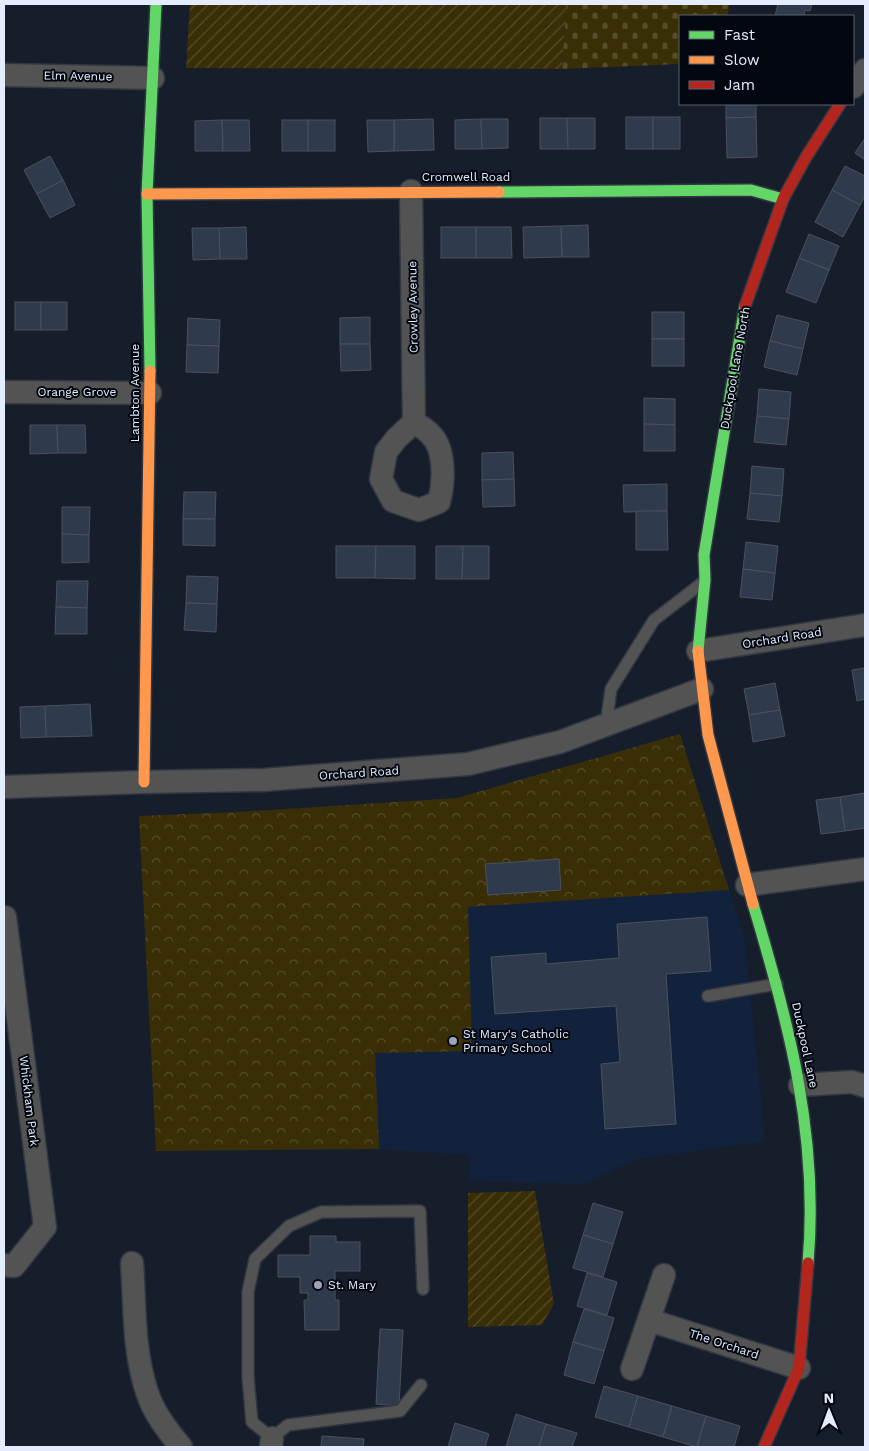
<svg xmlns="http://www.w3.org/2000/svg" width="869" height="1451" viewBox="0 0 869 1451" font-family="'Work Sans',sans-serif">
<defs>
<pattern id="cemetery-stones" width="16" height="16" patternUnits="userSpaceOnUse" patternTransform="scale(1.25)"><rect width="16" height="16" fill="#392e06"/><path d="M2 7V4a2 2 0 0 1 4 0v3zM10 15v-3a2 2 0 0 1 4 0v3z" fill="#564d2b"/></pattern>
<pattern id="park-crowns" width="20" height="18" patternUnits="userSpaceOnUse" patternTransform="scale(1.25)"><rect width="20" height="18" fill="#392e06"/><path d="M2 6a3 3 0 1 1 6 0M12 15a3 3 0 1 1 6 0" fill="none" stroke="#564d2b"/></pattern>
<pattern id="garden-furrows" width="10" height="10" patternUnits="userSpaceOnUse" patternTransform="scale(1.25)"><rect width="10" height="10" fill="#392e06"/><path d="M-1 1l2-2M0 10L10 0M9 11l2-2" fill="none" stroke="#564d2b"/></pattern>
</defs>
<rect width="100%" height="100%" fill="#171e2b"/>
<!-- built -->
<polygon fill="#13223c" points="680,734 745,940 765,1141 636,1159 585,1184 469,1181 469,1155 379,1149 156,1151 139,816 237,812 457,798"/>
<!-- cemetery -->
<polygon fill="url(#cemetery-stones)" points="566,4 730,4 727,16 680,16 680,64 562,69"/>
<!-- park -->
<polygon fill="url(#park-crowns)" points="680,734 729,890 468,907 472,1051 375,1053 379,1149 156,1151 139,816 237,812 457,798"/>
<!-- garden -->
<g fill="url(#garden-furrows)">
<polygon points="190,4 566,4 562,69 186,68"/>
<polygon points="535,1191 554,1304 542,1325 468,1327 468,1193"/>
</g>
<!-- building -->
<g fill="#2f3a4c" stroke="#4b515c">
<polygon points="778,4 812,4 810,11 805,10 804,16 775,16"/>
<polygon points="726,104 756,104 756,117 726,118"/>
<rect x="626" y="117" width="27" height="32"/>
<rect x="653" y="117" width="27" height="32"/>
<polygon points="756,117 757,157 727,158 726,118"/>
<polygon points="540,118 567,118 568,149 540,149"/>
<polygon points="567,118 595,118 595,149 568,149"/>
<polygon points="433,119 434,150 394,151 394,120"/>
<polygon points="481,119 482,149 455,149 455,120"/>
<polygon points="481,119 508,119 508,148 482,149"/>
<polygon points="222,120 223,151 195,151 195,121"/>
<polygon points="222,120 249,120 250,151 223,151"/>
<rect x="282" y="120" width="26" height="31"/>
<rect x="308" y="120" width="27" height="31"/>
<polygon points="367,120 394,120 394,151 368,152"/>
<polygon points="865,138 865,160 855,153"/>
<polygon points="50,156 63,180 37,194 24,170"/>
<polygon points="845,166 865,176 865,196 860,205 832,190"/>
<polygon points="63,180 75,205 50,218 37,194"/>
<polygon points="832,190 860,205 843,237 815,222"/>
<polygon points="588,225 589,257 562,257 561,226"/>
<polygon points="561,226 562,257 524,258 523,227"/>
<polygon points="246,227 247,259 220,259 219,228"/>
<rect x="441" y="227" width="35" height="31"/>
<polygon points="476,227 511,227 512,258 476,258"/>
<polygon points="192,228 219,228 220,259 193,260"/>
<polygon points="809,234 839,246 829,270 799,258"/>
<polygon points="799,258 829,270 816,303 786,292"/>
<rect x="15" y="302" width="26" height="28"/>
<rect x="41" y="302" width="26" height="28"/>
<rect x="652" y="312" width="32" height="27"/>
<polygon points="777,315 809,323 803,349 770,341"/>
<polygon points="370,317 370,344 340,344 340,318"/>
<polygon points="188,318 220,320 219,346 187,345"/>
<rect x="652" y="339" width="32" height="27"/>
<polygon points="770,341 803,349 797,375 764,367"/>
<polygon points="340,344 370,344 371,370 341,371"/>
<polygon points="187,345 219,346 218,373 186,372"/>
<polygon points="759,389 791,392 789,419 757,416"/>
<polygon points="644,398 675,399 675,425 644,424"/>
<polygon points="757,416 789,419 786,445 754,442"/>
<polygon points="644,424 675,425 675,451 644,451"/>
<polygon points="30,425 57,425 58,453 30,454"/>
<polygon points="57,425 85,425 86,453 58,453"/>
<polygon points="513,452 514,479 482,480 482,453"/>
<polygon points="752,466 784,469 782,496 750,493"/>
<polygon points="514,479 515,506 483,507 482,480"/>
<polygon points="667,484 667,511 624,512 623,485"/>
<polygon points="184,492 216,492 215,519 183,519"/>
<polygon points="750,493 782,496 779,522 747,519"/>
<polygon points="62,507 90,507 89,535 62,534"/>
<polygon points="636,511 667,511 668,550 636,550"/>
<polygon points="183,519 215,519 215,546 183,545"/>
<polygon points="62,534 89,535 89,562 62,563"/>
<polygon points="746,542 778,546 775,573 743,569"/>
<polygon points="336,546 376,546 375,578 336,578"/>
<polygon points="376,546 415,546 415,579 375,578"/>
<polygon points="436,546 463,546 462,579 436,579"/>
<polygon points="463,546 489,546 489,579 462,579"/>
<polygon points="743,569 775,573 772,600 740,597"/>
<polygon points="187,576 218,577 217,604 186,603"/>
<polygon points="57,581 88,581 87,608 56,607"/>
<polygon points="186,603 217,604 216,632 184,630"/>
<polygon points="56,607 87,608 87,634 55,634"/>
<polygon points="865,668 865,699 857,701 852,670"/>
<polygon points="775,683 780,710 749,715 744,689"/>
<polygon points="90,704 92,736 46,737 45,706"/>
<polygon points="45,706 46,737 21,738 20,707"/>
<polygon points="780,710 785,736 753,742 749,715"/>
<polygon points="865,793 865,828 845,831 840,797"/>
<polygon points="840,797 845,831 821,834 816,800"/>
<polygon points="559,859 561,890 488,895 485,864"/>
<polygon points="707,917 711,971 666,974 676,1124 605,1129 601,1064 620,1062 616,1006 495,1014 491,957 546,953 546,964 619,958 617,924"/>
<polygon points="593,1203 623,1212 613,1244 583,1235"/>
<polygon points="583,1235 613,1244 603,1277 573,1268"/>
<polygon points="310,1236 336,1236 336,1242 360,1242 360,1271 335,1271 335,1300 339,1300 339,1330 305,1330 304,1300 308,1300 308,1293 300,1293 300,1277 278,1277 278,1255 310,1255"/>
<polygon points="587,1273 617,1282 607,1315 577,1306"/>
<polygon points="584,1309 614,1318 604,1351 573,1342"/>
<polygon points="380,1329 403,1330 399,1406 376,1404"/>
<polygon points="573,1342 604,1351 594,1384 564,1375"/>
<polygon points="604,1386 638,1396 629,1427 595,1417"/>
<polygon points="638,1396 672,1406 663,1437 629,1427"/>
<polygon points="672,1406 706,1416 697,1447 663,1437"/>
<polygon points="516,1414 546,1424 539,1447 506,1447"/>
<polygon points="706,1416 740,1426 734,1447 697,1447"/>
<polygon points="455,1423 489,1434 485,1447 448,1447"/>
<polygon points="546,1424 577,1433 572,1447 539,1447"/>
<polygon points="322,1436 364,1439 363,1447 321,1447"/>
</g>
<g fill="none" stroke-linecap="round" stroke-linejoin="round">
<!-- lane casing -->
<g stroke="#313842" stroke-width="14">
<g id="lane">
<polyline points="606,725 611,689 654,620 702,583"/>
<polyline points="708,996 777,984"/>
<polyline points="421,1385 400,1411 288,1425 272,1438 252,1422 248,1377 248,1292 255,1259 289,1226 321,1212 420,1211 423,1289"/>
</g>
</g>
<!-- street casing -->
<g stroke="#313842" stroke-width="25">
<g id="street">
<polyline points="4,75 153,78"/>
<polyline points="853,87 865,70"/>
<path d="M411 191 414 422 396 439 386 452 381 479 393 501 419 510 439 502C444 483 446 448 430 434 426 429 419 426 414 422"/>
<polyline points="4,392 150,393"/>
<polyline points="698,651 865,625"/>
<polyline points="4,787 144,782 263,780 468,764 560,742 702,689"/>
<polyline points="747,885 865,869"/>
<polyline points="800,1085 852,1082 865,1086"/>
<path d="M132 1263C135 1306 133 1350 147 1392 153 1412 168 1431 181 1447"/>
<polyline points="4,1265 14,1266 45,1227 5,917"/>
<polyline points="649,1320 799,1368"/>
<polyline points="632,1369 664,1275"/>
<polyline points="271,1447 272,1438"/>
</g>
</g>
<!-- fast casing -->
<g stroke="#313842" stroke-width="14">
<g id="fast">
<polyline points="499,192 751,190 783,199"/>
<polyline points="150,371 147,194 156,4"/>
<polyline points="698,651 705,580 704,555 745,306"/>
<path d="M753 904C789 1023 819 1137 808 1263"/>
</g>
</g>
<!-- slow casing -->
<g stroke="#313842" stroke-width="14">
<g id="slow">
<polyline points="147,194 499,192"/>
<polyline points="698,651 708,735 753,904"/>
<polyline points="144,782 150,371"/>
</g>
</g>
<!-- jam casing -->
<g stroke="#313842" stroke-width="14">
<g id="jam">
<polyline points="745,306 783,199 806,157 840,104"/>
<polyline points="764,1447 799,1368 808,1263"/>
</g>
</g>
<!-- lane -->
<use href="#lane" stroke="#545353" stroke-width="11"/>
<!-- street -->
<use href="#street" stroke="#545353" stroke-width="22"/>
<!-- fast -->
<use href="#fast" stroke="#63d668" stroke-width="11"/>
<!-- slow -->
<use href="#slow" stroke="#ff974d" stroke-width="11"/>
<!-- jam -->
<use href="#jam" stroke="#b3261e" stroke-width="11"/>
</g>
<!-- markers -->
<g fill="#9ca5b4" stroke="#030710" stroke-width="2">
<circle cx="453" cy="1041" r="5"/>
<circle cx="318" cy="1285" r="5"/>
</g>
<g text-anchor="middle" stroke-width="4" stroke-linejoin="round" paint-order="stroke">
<!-- street labels -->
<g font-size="12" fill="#e3edfd" stroke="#030710">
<text transform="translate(78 76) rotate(1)" y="4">Elm Avenue</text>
<text x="466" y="181">Cromwell Road</text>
<text transform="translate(413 307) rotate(-91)" y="4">Crowley Avenue</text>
<text transform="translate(735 368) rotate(-80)" y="4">Duckpool Lane North</text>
<text x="77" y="396">Orange Grove</text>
<text transform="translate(135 393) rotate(-90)" y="4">Lambton Avenue</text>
<text transform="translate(782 638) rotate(-9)" y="4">Orchard Road</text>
<text transform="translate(359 773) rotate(-4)" y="4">Orchard Road</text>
<text transform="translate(805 1045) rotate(78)" y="4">Duckpool Lane</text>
<text transform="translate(29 1101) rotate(83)" y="4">Whickham Park</text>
<text transform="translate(724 1344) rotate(18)" y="4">The Orchard</text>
</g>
<!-- poi labels -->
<g font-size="12" fill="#e3edfd" stroke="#030710" text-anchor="start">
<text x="463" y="1038">St Mary's Catholic<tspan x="463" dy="14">Primary School</tspan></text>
<text x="328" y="1289">St. Mary</text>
</g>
</g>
<!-- border -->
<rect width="869" height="1451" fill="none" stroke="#e3edfd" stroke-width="10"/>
<!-- legend -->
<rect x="679" y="15" width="175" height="90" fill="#030710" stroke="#5d636f"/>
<rect x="689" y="31" width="25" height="8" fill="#63d668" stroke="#5d636f"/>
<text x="724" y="40" font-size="15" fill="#e3edfd">Fast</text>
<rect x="689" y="56" width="25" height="8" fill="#ff974d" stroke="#5d636f"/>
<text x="724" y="65" font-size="15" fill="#e3edfd">Slow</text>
<rect x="689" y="81" width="25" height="8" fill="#b3261e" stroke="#5d636f"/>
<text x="724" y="90" font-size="15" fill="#e3edfd">Jam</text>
<!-- north arrow -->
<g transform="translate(829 1411) rotate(359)" stroke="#030710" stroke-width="4" paint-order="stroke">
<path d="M0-4L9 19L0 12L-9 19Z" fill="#e3edfd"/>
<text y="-8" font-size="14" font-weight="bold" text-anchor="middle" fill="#e3edfd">N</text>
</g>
</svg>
